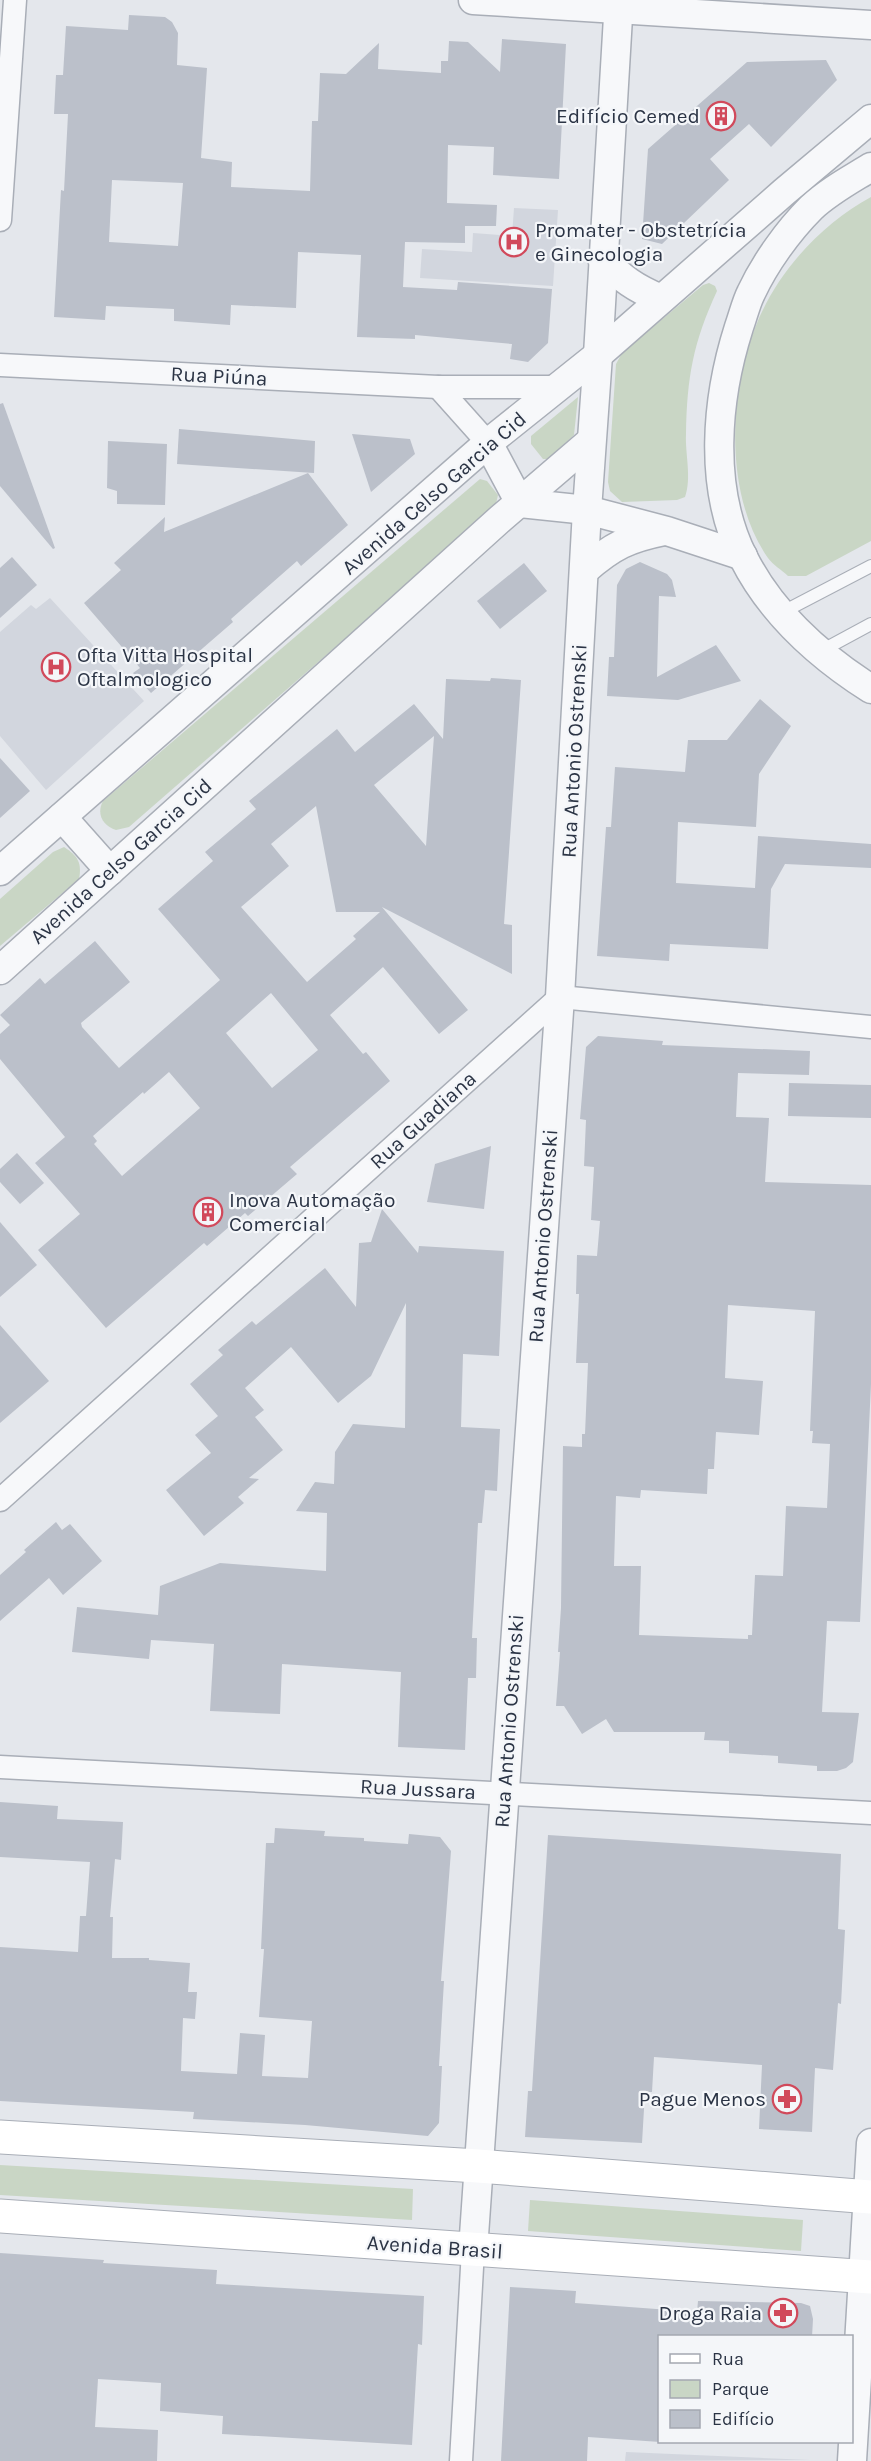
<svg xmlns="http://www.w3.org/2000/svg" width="871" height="2461" viewBox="0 0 871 2461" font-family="Karla,sans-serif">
<rect width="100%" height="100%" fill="#e4e7ec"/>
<!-- built -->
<g fill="#d2d6de">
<polygon points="514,208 558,210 553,286 420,278 422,249 472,252 473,233 512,236"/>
<polygon points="50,598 144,701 46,790 0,736 0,632 31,605 36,609"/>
<polygon points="626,2452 810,2460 625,2461"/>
</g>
<!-- green -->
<g fill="#c9d6c5">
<path d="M871 197V541L806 576H788C782 570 773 565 768 558 725 497 728 395 755 328 776 273 820 225 871 197Z"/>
<path d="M709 283 715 286 717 291C693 343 687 377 686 434 685 454 692 478 685 497L677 500 622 502 610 491 608 482 616 364 622 353 703 285Z"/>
<polygon points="578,397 574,435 548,459 543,459 531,444 531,436"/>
<path d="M480 479 487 481 498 495 495 508 129 827 116 830C103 826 96 814 103 801Z"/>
<path d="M64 847C78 856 82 863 79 879L0 946V899L53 852Z"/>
<polygon points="0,2165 413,2189 412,2220 0,2195"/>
<polygon points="530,2200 803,2220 801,2251 528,2231"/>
</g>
<!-- building -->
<g fill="#bbc0ca" fill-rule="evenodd">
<path d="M129 15 165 17 172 22 178 33 177 65 207 68 201 158 232 162 231 187 310 191 312 121H318L320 73 346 74 379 43 378 69 441 73V61H448L449 41 468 42 500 72 502 39 566 44 559 179 493 175 494 147 448 145 447 203 497 205 496 226H465V243L405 242 403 287 457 290 458 282 552 289 548 343 528 362 510 359 512 344 415 335V339L357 337 361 255 298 252 296 308 231 305 230 325 174 321V309L106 306 105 320 54 317 61 190 64 191 68 114H54L56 75H63L66 26 128 30ZM112 180 183 183 178 246 109 242Z"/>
<polygon points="826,60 837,80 771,147 749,124 710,159 729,180 662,244 642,239 648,149 747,62"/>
<polygon points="3,403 55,548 53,549 0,486 0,404"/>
<polygon points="179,429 315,441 314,473 177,464"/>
<polygon points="352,434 410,439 415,454 371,492"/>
<polygon points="108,441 167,444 165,505 117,504 117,491 107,488"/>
<polygon points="308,473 348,525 301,566 297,561 231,619 233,622 151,693 133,673 140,668 84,603 121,570 114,563 165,517 164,532"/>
<polygon points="12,557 37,585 0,618 0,568"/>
<polygon points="640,562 667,574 672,580 676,597 659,596 657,677 716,645 741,681 678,700 607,696 609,657 614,657 617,585 626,569"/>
<polygon points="524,563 547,591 500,629 477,601"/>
<path d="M491 678 521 680 504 924 512 925V974L382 907 468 1010 439 1034 383 967 330 1015 363 1054 366 1052 390 1081 290 1167 297 1174 248 1216 245 1213 207 1246 204 1243 106 1328 38 1250 80 1214 35 1163 65 1137 0 1059V1034L10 1025 0 1015 40 978 45 984 95 941 130 982 81 1023 82 1027 119 1068 220 980 158 909 213 861 205 852 256 809 249 801 337 729 355 752 414 704 443 739 446 679 490 681ZM434 736 426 846 374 785ZM316 806 336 912H380L353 936 356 939 307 982 241 907 289 866 271 844ZM271 993 318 1050 272 1088 226 1033ZM169 1072 200 1108 122 1176 94 1144 97 1141 93 1136 143 1092 144 1094Z"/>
<polygon points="760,699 791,726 759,774 756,827 678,822 676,883 755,888 758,836 871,844 871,868 785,864 771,889 768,949 670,944 669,961 597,956 606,827 611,827 615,767 685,772 688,740 727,740"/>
<polygon points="0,758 30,791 0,818"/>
<path d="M598 1036 663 1041 662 1045 810 1051 809 1075 738 1073 736 1117 769 1118 765 1182 871 1185V1384L860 1622 827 1621 822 1712 859 1713 853 1762 846 1768 837 1771H817V1766L778 1763V1756L729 1753V1741L704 1740 705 1732H614L606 1719 582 1734 564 1706H556L560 1652H558L561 1608 563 1446 582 1447V1434H585L588 1363H576L579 1294H576L577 1255 597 1256 600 1221 591 1220 594 1167 584 1166 586 1120 580 1119 586 1047ZM728 1305 815 1311 810 1431H813L812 1443 830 1444 827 1508 786 1506 783 1576 755 1575 752 1635H748V1639L639 1635 641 1566H614L616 1496 640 1498 641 1490 707 1494 708 1469H714L716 1432 759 1435 763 1381 725 1378Z"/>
<polygon points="789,1083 871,1085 871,1118 788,1116"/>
<polygon points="491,1146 484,1209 427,1202 435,1164"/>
<polygon points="17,1153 44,1183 20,1204 0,1182 0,1169"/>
<polygon points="382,1209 418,1253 419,1246 504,1251 499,1356 463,1354 461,1427 500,1429 497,1491 485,1490 482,1523 478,1523 472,1638 477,1638 476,1678 468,1678 465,1750 398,1747 401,1672 282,1664 280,1714 210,1711 214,1644 151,1640 149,1659 72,1652 77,1607 158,1615 160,1586 220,1563 326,1571 327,1513 296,1511 315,1482 334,1484 335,1452 353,1424 405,1428 406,1303 371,1376 338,1403 291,1347 245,1388 264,1410 255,1417 283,1450 249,1478 259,1479 238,1497 244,1503 204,1536 166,1490 211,1453 195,1435 218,1416 190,1384 223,1355 218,1350 252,1321 256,1325 325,1268 356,1307 359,1243 371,1242"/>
<polygon points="0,1222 37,1265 0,1297"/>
<polygon points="0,1325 49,1381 0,1423"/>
<polygon points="56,1522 62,1530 70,1524 102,1561 63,1595 49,1578 0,1621 0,1575 26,1552 24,1550"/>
<polygon points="0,1802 58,1806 57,1819 123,1822 121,1860 115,1859 110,1917 113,1917 112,1958 149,1958 149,1960 190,1963 188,1992 197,1992 195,2019 183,2018 181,2071 237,2074 240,2033 265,2035 262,2076 308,2078 312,2021 259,2017 264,1949 261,1949 266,1843 274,1843 275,1828 325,1831 324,1836 364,1838 364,1841 408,1844 409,1834 440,1837 451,1851 441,1981 444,1981 439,2066 442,2066 439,2123 428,2136 305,2125 193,2119 194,2112 0,2101 0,1947 78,1952 80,1916 86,1916 90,1862 0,1857"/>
<polygon points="548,1835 841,1854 838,1929 845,1930 841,2004 838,2003 833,2070 815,2068 812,2132 759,2129 762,2065 654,2057 652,2092 645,2092 642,2143 525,2137 528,2091 532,2091"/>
<polygon points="0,2253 104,2260 103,2263 217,2270 216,2284 424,2296 422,2345 418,2344 412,2445 222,2434 223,2416 160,2411 161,2383 98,2379 95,2427 158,2430 157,2461 0,2461"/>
<polygon points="510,2287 576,2291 575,2303 697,2312 698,2301 801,2303 810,2306 813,2319 812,2337 660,2337 660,2442 588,2437 587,2461 501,2461"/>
</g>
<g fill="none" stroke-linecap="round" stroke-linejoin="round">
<!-- service casing -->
<g stroke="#a9aeb7" stroke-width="14">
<g id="service">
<polyline points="781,613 871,566"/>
<polyline points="821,651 871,624"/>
</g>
</g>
<!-- minor casing -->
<g stroke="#a9aeb7" stroke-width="25">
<g id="minor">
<polyline points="0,220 15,0"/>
<polyline points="0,365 438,387 558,387"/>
<polyline points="438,387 488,443"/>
<polyline points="0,1500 560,997 871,1027"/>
<polyline points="0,1767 871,1813"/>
<polyline points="461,2461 473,2250"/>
</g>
</g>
<!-- tertiary casing -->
<g stroke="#a9aeb7" stroke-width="31">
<g id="tertiary">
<polyline points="473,0 871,25"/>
<path d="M871 167C850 180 829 191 811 208 788 231 765 263 751 293 746 303 743 316 739 327 716 399 708 487 743 557 771 613 819 656 871 689"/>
<path d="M602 258C622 279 635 288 661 299"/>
<polyline points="488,443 520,503 587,510 667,531 743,556"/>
<path d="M585 570C612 546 629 538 664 531"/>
<polyline points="62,817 110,871"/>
<polyline points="0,871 488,443 598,355 784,192 871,119"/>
<polyline points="0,970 500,519 591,441"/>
<polyline points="473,2250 560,997 587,510 598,355 619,0"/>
<polyline points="852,2461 871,2143"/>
</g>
</g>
<!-- secondary casing -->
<g stroke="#a9aeb7" stroke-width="35">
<g id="secondary">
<polyline points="0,2137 478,2166 871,2197"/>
<polyline points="0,2216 871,2277"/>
</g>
</g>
<!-- service -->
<use href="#service" stroke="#f7f8fa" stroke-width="12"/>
<!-- minor -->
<use href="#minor" stroke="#f7f8fa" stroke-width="22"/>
<!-- tertiary -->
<use href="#tertiary" stroke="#f7f8fa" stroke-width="28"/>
<!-- secondary -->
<use href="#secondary" stroke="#fff" stroke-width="33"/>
</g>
<!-- icons -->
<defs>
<g id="building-ring" transform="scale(1.5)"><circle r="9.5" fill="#f4f6f9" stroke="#d1495b" stroke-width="1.5"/><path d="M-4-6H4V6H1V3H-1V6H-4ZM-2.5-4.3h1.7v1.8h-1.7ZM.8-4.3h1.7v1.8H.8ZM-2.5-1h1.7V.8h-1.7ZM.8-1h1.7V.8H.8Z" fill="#d1495b"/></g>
<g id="hospital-ring" transform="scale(1.5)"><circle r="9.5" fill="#f4f6f9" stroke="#d1495b" stroke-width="1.5"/><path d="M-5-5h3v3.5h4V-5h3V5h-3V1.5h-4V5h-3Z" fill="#d1495b"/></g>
<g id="pharmacy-ring" transform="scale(1.5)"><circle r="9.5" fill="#f4f6f9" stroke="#d1495b" stroke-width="1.5"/><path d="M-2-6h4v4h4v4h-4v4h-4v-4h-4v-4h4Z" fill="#d1495b"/></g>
</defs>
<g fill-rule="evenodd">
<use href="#building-ring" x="721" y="116"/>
<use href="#hospital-ring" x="514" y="242"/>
<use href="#hospital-ring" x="56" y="667"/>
<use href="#building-ring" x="208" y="1212"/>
<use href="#pharmacy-ring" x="787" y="2099"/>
<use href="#pharmacy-ring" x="783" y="2313"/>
</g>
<g text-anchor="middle" stroke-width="4.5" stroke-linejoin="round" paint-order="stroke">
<!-- poi labels -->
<g font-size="21" fill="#2b3445" stroke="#f4f6f9" text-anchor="end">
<text x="700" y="123">Edifício Cemed</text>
<text x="535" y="237" text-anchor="start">Promater - Obstetrícia<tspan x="535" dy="24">e Ginecologia</tspan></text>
<text x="77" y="662" text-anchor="start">Ofta Vitta Hospital<tspan x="77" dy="24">Oftalmologico</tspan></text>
<text x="229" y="1207" text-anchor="start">Inova Automação<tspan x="229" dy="24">Comercial</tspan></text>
<text x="766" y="2106">Pague Menos</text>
<text x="762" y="2320">Droga Raia</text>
</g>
<!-- street labels -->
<g font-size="21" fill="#2b3445" stroke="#f4f6f9">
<text transform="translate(219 376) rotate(3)" y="7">Rua Piúna</text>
<text transform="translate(434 493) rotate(-41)" y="7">Avenida Celso Garcia Cid</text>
<text transform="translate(574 751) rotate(-87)" y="7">Rua Antonio Ostrenski</text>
<text transform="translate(121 861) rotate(-42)" y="7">Avenida Celso Garcia Cid</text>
<text transform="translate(423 1120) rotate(-42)" y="7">Rua Guadiana</text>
<text transform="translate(543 1236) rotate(-86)" y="7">Rua Antonio Ostrenski</text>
<text transform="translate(509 1721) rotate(-86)" y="7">Rua Antonio Ostrenski</text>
<text transform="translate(418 1789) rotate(3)" y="7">Rua Jussara</text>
<text transform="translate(435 2247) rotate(4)" y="7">Avenida Brasil</text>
</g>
</g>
<!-- legend -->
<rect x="658" y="2335" width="195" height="108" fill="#f4f6f9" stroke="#a4a8b1" stroke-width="1.5"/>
<rect x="670" y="2354" width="30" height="9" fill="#ffffff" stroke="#a4a8b1" stroke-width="1.5"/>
<text x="712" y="2365" font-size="18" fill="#2b3445">Rua</text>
<rect x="670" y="2380" width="30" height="18" fill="#c9d6c5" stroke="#a4a8b1" stroke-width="1.5"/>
<text x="712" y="2395" font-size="18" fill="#2b3445">Parque</text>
<rect x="670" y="2410" width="30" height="18" fill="#bbc0ca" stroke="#a4a8b1" stroke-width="1.5"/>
<text x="712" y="2425" font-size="18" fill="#2b3445">Edifício</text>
</svg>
